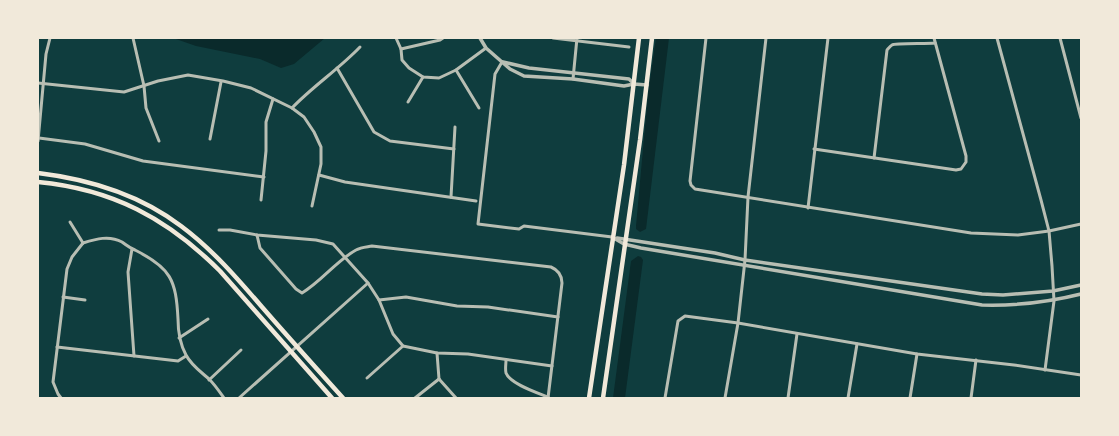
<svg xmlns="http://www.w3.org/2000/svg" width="1119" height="436" viewBox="0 0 1119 436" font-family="'Alegreya Sans',sans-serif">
<rect width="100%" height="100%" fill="#0f3d3e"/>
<!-- water -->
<g fill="#0a2a2b">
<polygon points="173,38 325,38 294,64 281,68 260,59 196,46"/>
<polygon points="656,38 669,38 646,229 640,232 636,229 636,226 648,94"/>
<polygon points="638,256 641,257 643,260 625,398 613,398 631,261"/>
</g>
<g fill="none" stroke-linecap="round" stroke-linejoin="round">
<!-- minor -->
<g stroke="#b8beb3" stroke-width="3">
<polyline points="133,38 144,86 146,108 159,141"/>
<polyline points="396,38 401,49 402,60 409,68 423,77 439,78 456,70 486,48"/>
<polyline points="553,38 629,47"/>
<polyline points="706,38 690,181 691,185 695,189 971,233 1018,235 1049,231 1081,224"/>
<polyline points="997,38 1041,200 1049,231 1052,266 1054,301 1045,370"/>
<polyline points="1060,38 1081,118"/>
<polyline points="401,49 440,40 443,38"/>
<polyline points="502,62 495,74 478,224 519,229 524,226 612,237"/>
<polyline points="337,68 374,132 390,141 454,149"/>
<polyline points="456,70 479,108"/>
<polyline points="573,79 577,38"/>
<polyline points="38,83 124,92 158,81 188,75 223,81 251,88 292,108 304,117 314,132 321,147 321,164 312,206"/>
<polyline points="408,102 423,77"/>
<path d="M292 108C313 86 339 69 360 47"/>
<polyline points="39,138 85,144 143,161 264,177"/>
<polyline points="210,139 221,82"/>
<polyline points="38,141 46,54 50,38"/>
<polyline points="814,149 956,170 961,169 966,162 966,156 934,38"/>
<path d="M874 158 887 50C888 49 890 46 892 45 895 43 928 44 935 43"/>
<polyline points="319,175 345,182 476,201"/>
<polyline points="451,197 455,127"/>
<polyline points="261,200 266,151 266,122 273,99"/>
<polyline points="808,208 828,38"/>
<polyline points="70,222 83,243"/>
<polyline points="219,230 230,230 257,235 316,240 333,244 368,283 379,300 393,334 403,346 437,353 468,354 552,366"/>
<path d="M257 235 260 248 296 289 302 293C322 281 336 261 356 250 361 247 367 247 372 246L551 267C558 270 562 275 562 283L548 398"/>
<path d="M83 243C96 239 109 235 122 242 126 245 130 248 135 250 171 268 176 280 178 319 178 332 180 344 186 355 191 365 201 372 209 379 215 385 219 391 224 398"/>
<polyline points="132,249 128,272 134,356"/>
<polyline points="63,297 85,300"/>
<polyline points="379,300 406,297 457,306 488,307 558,317"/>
<polyline points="179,338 208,319"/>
<polyline points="57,347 178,361 186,356"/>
<polyline points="437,353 439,379"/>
<path d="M506 360C506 364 505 369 506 373 510 384 538 393 548 397"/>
<polyline points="367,378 403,346"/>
<polyline points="439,379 456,398"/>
<polyline points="209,380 241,350"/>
<polyline points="61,398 58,394 53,382 67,269 72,257 83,243"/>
<polyline points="239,398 368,283"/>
<polyline points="415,398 439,379"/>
<polyline points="665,398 678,321 685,316 738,323 917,354 1014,365 1081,375"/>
<polyline points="725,398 738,323 745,260 748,197 766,38"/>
<polyline points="788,398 797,334"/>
<polyline points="848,398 857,344"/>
<polyline points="910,398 917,354"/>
<polyline points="971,398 976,360"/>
</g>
<!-- tertiary -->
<g stroke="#b8beb3" stroke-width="3.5">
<polyline points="480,38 486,48 510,69 524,76 573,79 624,86 634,84 647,85"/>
<polyline points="503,62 529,68 629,79 634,84"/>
<path d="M612 237 624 244 641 248 982 305C1016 306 1049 302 1081 294"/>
<polyline points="617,238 715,253 745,260 982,294 1003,295 1053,291 1081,285"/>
</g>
<!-- primary -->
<g stroke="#f1e9da" stroke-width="4.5">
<path d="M38 173C88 179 140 195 181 226 212 249 237 278 262 307 289 338 316 368 343 398"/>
<path d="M38 182C112 189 167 218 220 271L332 398"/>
<polyline points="589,398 624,165 639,38"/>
<polyline points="603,398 640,140 652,38"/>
</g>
</g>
<!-- border -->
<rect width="1119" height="436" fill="none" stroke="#f1e9da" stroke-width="78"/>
</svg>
